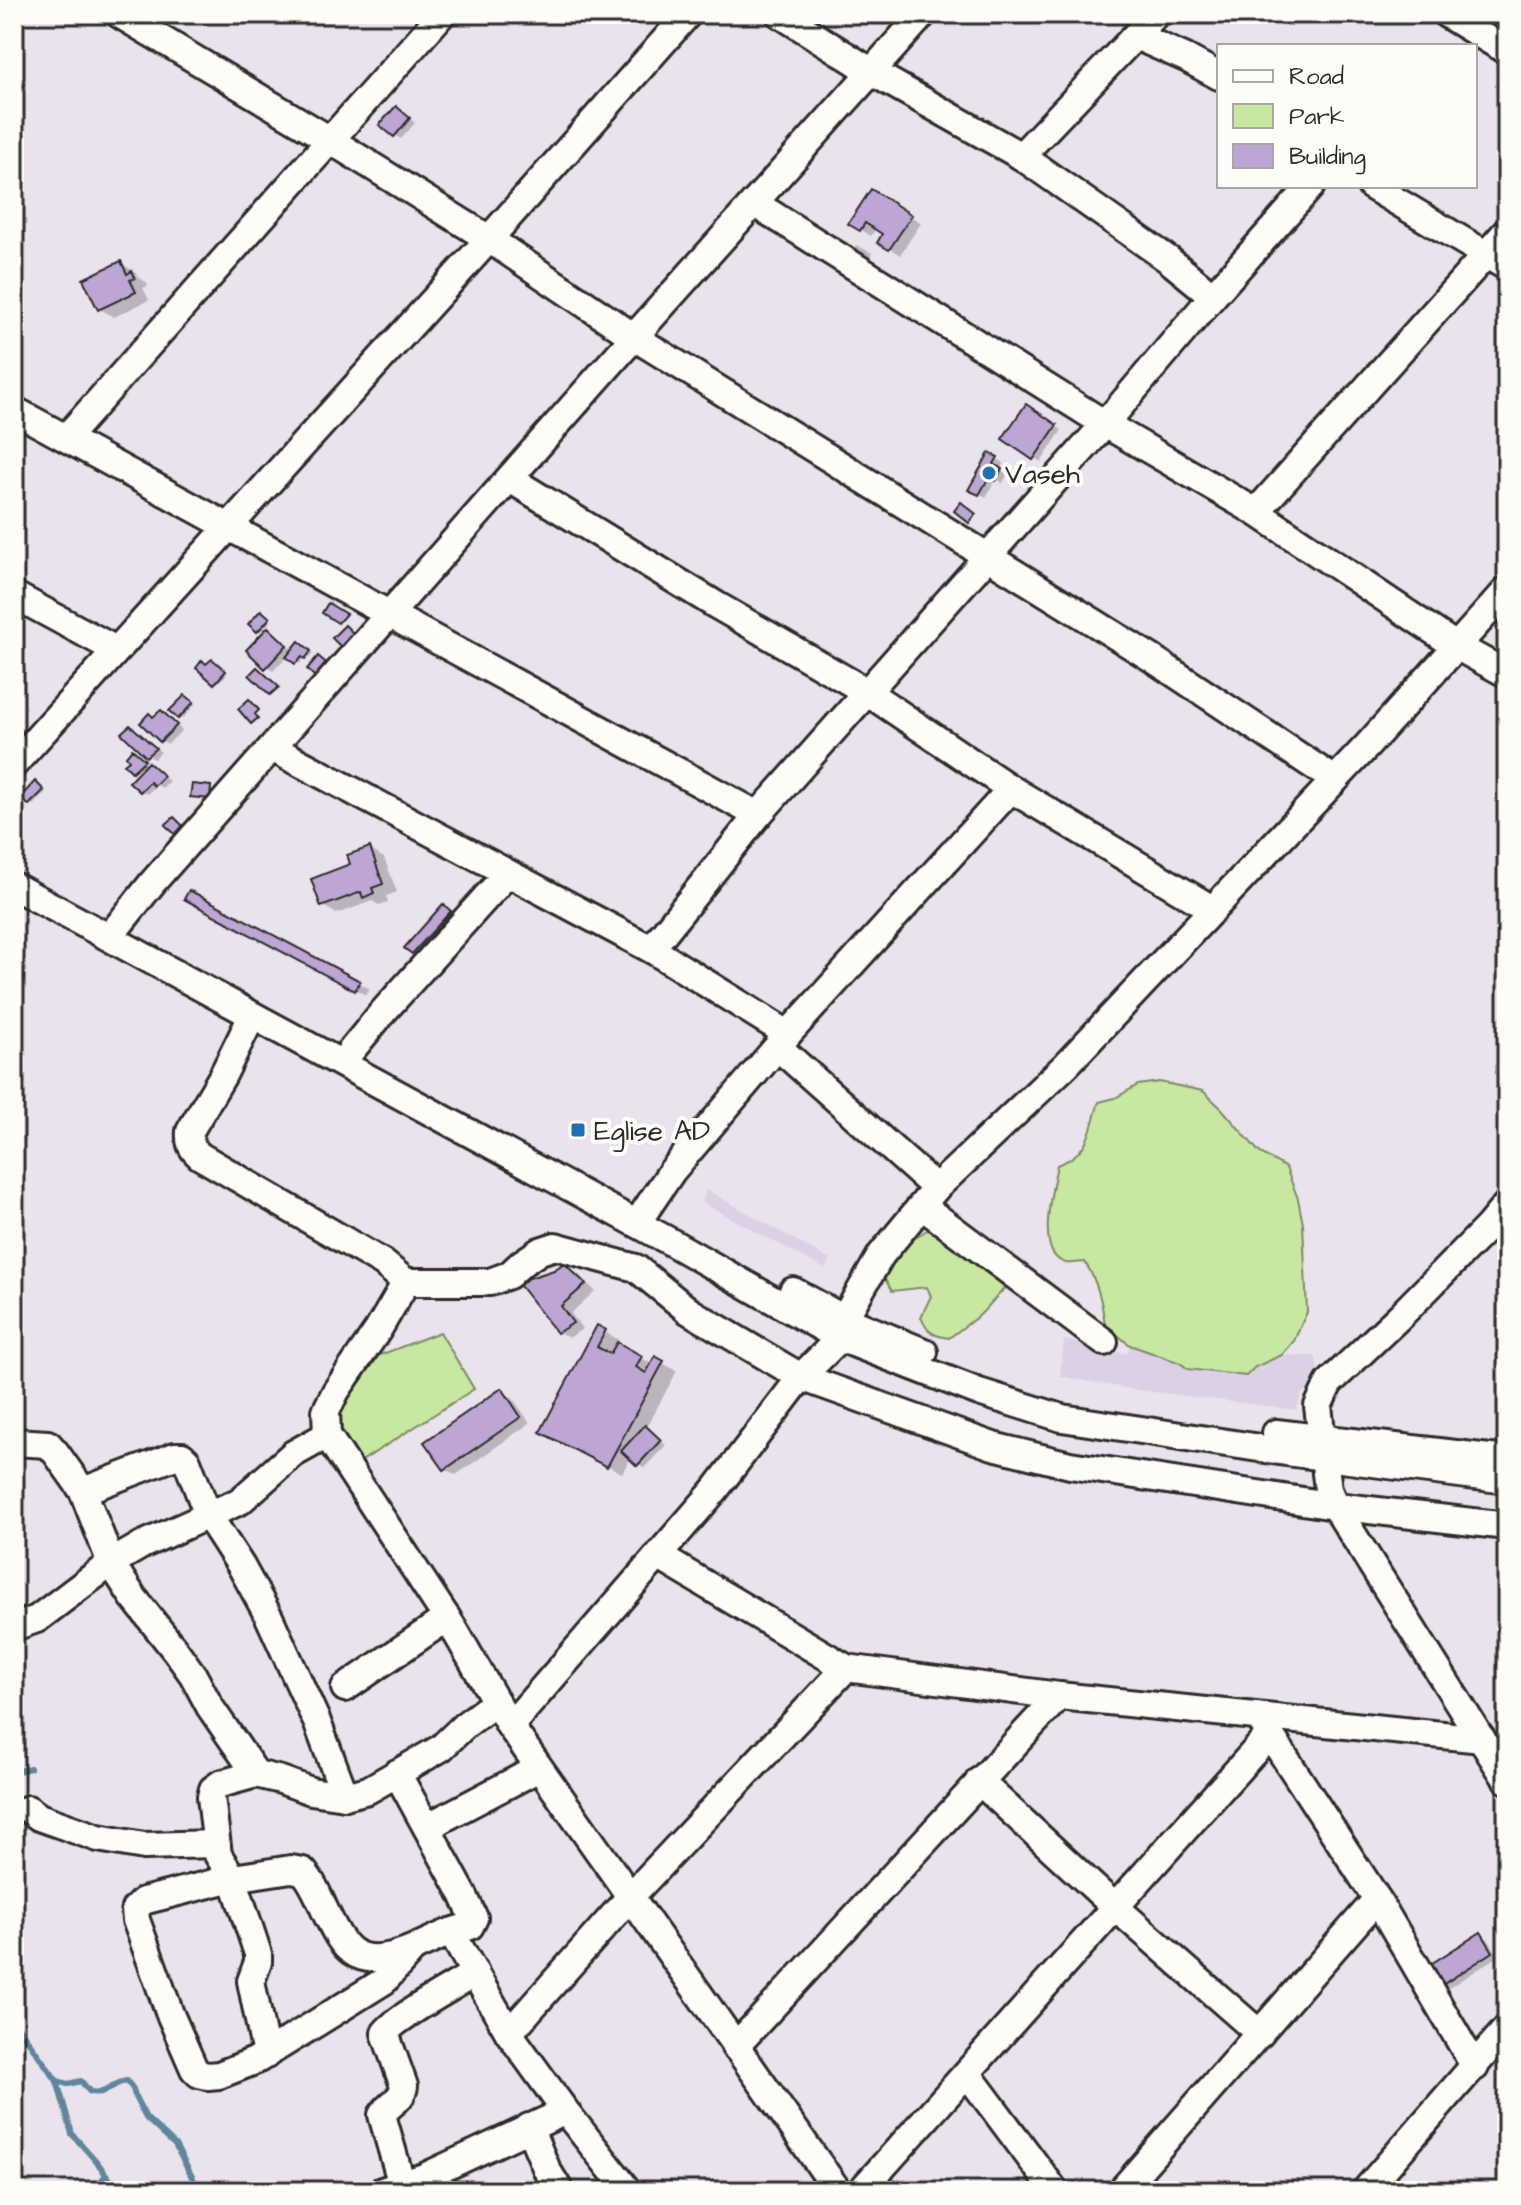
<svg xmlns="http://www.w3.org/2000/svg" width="1521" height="2205" viewBox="0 0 1521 2205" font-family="'Architects Daughter',sans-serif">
<rect width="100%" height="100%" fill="#eae2ec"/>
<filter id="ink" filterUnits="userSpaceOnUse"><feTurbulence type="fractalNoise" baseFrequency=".0125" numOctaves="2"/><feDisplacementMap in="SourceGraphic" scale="16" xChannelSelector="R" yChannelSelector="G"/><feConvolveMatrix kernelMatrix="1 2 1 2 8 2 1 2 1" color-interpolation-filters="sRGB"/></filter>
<g filter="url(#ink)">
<!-- built -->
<g fill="#dcd0e5">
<polygon points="707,1190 830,1260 825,1269 701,1202"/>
<polygon points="1064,1340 1127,1354 1130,1345 1180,1363 1188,1369 1246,1376 1255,1367 1282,1355 1315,1356 1321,1383 1302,1393 1296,1410 1130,1389 1060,1376"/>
</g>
<!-- green -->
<g fill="#c8e8a1" stroke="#7a8a66" stroke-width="2">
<path d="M1159 1082 1203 1091 1222 1109 1259 1152 1286 1168 1298 1199 1303 1224 1307 1312 1294 1341 1282 1355 1255 1367 1246 1376 1188 1369 1180 1363 1130 1345 1105 1325C1102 1302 1098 1283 1085 1262 1080 1262 1072 1264 1066 1263 1034 1256 1053 1187 1057 1165 1090 1153 1089 1133 1099 1102L1115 1098 1138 1085Z"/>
<path d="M927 1230 944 1235 1001 1277 1004 1289 981 1314 949 1338C933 1336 927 1332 921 1317L931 1296 927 1287 892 1291 883 1276C893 1258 909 1241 927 1230Z"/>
<polygon points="440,1332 474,1389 349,1469 327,1435 354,1365"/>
</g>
<!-- shadow -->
<g fill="#0003">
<polygon points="403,113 415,123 401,139 395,135"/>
<polygon points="882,198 921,223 900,255 880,242 885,234 876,228 871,236 851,223"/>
<polygon points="856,245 872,253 869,259 854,251"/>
<polygon points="121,263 135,272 138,277 146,282 148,286 143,288 149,300 114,317 100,309"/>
<polygon points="1026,407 1062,430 1041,462 1005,438"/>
<polygon points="990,455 1004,463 1000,470 1008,474 1003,483 996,479 986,497 971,489"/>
<polygon points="264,614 271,621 260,632 258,630"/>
<polygon points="275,634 294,651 302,645 313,654 309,658 305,657 299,664 287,656 273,671 248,650"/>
<polygon points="215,663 227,674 217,684 207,666"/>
<polygon points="188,699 195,705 182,719 172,711"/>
<polygon points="161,712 182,730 168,744 161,740 154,719"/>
<polygon points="130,727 161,752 154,759 147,755"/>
<polygon points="135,753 145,763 169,781 162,788 157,785 147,794 141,791 139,774 127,764"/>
<polygon points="38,785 46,792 33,805 22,798"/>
<polygon points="369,849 384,858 397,892 386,896 388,902 379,905 372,901 337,914 323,906 353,865"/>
<polygon points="190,892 370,989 366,995 187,899"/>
<polygon points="450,911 456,916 420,956 413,953"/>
<polygon points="564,1266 575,1272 595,1291 571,1313 582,1329 569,1338 558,1332 555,1272"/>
<polygon points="598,1328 619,1340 617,1345 653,1364 655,1359 677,1371 646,1428 666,1445 644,1468 631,1457 622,1473 555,1437"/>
<polygon points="502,1391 512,1397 530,1423 456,1475 445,1469"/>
<polygon points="1481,1935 1487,1938 1499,1956 1447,1989 1440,1985"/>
</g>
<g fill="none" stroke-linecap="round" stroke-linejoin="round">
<!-- stream -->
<g stroke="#61869b" stroke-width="6">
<polyline points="14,1772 30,1768"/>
<polyline points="14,2021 57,2081 72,2134 97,2162 118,2191"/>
<path d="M57 2081 68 2084 81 2081 90 2092C111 2095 109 2083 127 2081L133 2089 136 2099 146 2118 175 2145 198 2188 202 2191"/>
<polyline points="93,2191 106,2175"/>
</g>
</g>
<!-- building -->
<g fill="#bda6d4" stroke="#2b2b2b" stroke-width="2">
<polygon points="396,106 410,118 394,137 379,125"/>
<polygon points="871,189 912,215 889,250 877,243 882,234 865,223 860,231 848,224"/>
<polygon points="121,261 127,274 132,271 135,278 130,280 136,292 98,310 83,279"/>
<polygon points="1026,404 1057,425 1033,460 1002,439"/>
<polygon points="989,453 998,457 994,464 1002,469 996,481 989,477 979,495 968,490"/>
<polygon points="961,502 976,514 969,523 954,511"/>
<polygon points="328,603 346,614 338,623 322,613"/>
<polygon points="261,610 270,618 257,632 248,624"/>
<polygon points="345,625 354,634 341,647 332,638"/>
<polygon points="268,627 287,645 265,669 246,650"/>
<polygon points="299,641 311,651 305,659 302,657 295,664 286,657"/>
<polygon points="318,656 326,663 315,677 307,669"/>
<polygon points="212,659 226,671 214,684 196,668 202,660 206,664"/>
<polygon points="257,667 279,687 270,695 249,675"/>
<polygon points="185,695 194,702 178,719 169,711"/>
<polygon points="249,699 259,710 255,714 258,718 251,724 238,709"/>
<polygon points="161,710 177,725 160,742 140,723 149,713 153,717"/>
<polygon points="130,725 156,748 146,757 121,733"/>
<polygon points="132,749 145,760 132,772 124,764 129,760 126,756"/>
<polygon points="148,762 164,776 154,786 150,782 140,792 129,782"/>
<polygon points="35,781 44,790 29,805 19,799"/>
<polygon points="192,784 211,786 210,799 190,797"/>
<polygon points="174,817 184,827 176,835 165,825"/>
<polygon points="370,847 383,884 372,888 374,893 363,898 361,892 321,907 311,879 350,864 347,855"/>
<polygon points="189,890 360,981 355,991 184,899"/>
<polygon points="443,904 451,911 412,954 404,948"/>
<polygon points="564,1263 586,1284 561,1306 573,1323 557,1333 517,1282 554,1270"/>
<polygon points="597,1325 606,1330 597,1347 610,1354 617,1342 642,1356 636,1367 646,1373 655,1356 664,1361 607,1467 540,1432"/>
<polygon points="502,1388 521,1417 444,1470 424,1442"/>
<polygon points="645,1425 661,1440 637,1466 621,1451"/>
<polygon points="1481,1932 1493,1952 1439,1987 1426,1967"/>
</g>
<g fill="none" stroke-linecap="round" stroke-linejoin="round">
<!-- minor casing -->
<g stroke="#2b2b2b" stroke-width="32">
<g id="minor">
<polyline points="119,14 330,140 489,239 634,337 1153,659 1335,780"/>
<polyline points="780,14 872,72 1021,156 1169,260 1213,296"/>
<polyline points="1446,14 1507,51"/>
<polyline points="1136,36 1186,58 1219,76"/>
<polyline points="1021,156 1156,14"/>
<polyline points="1371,186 1507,267"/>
<polyline points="754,203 1105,424 1256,512 1456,646 1507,674"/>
<polyline points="14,410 758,815"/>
<polyline points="66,438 442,14"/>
<polyline points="510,479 716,605 867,692 1011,789 1212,909"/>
<polyline points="1256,512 1507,231"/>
<polyline points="14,595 116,650"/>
<polyline points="272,748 651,949 788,1034"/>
<polyline points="14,764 489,239 688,14"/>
<polyline points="14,886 669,1241 840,1338 979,1392 1062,1418 1286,1452 1507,1480"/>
<polyline points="118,926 153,882 634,337 923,14"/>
<polyline points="651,949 758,815 1105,424 1213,296 1311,186"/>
<path d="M252 1016 223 1075 190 1131C189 1143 191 1148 200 1156L383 1263 406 1282"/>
<polyline points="778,1047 936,1188"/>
<polyline points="350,1052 382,1013 507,874"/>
<polyline points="1507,1204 1488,1227 1401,1315 1329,1383 1318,1406 1328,1490 1335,1506 1507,1780"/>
<polyline points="922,1206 1104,1342"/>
<polyline points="645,1211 672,1171 788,1034 1011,789"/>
<polyline points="793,1291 844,1319 924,1352"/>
<polyline points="1276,1433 1507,1460"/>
<polyline points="14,1442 48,1444 56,1453 83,1491 111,1563 133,1597 175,1650 193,1675 210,1707 256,1774"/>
<polyline points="83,1491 175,1456 182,1456 187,1461 208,1515 241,1566 269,1617 317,1722 345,1796"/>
<polyline points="658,1556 846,1668 1059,1696 1482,1739"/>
<polyline points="14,1627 37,1619 111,1563 142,1545 240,1501 293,1454 327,1435"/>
<polyline points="345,1688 447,1618"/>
<path d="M496 1702 465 1725 441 1748 368 1790 345 1796 311 1791 281 1780 256 1774 220 1784 213 1789 211 1797 218 1855 233 1878 291 1869 303 1871C314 1883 320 1900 327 1915 333 1926 340 1943 351 1951 379 1972 423 1942 451 1932L509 2033 563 2108 628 2191"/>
<polyline points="1260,1719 1377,1899 1475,2067"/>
<polyline points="510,1726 715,1490 801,1377 840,1338 844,1319 881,1255 936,1188 1066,1065 1367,746 1507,590"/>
<polyline points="397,1773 463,1894 474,1918 470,1926 451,1932"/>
<polyline points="979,1781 1114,1906 1260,2034"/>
<polyline points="28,1809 39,1817 98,1838 144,1846 215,1844"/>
<polyline points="427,1827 539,1768"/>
<polyline points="509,2033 630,1897 846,1668"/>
<polyline points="735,2047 1059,1696"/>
<polyline points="266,2055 251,1981 258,1962 258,1954 233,1878 143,1901 135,1909 136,1920 170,2014 194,2069 199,2074 208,2076 219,2075 257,2060 384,1981 413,1949"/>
<polyline points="967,2073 1055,2191"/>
<polyline points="529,2127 547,2170 560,2191"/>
<path d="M402 2185 382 2115C389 2103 402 2101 404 2086L385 2033C395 2018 456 1985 475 1973"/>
<polyline points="382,2191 424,2177 540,2123 553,2117 563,2108"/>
<polyline points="838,2191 510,1726 454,1629 327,1435 326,1411 336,1391 378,1330 406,1282 490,1282 509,1275 522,1263 540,1251 555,1246 636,1268 689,1311 801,1377 993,1446 1070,1465 1335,1506 1507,1526"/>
<polyline points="861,2191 1270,1734"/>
<polyline points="1121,2191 1377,1899"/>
<polyline points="1365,2191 1507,2028"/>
</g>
</g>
<!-- minor -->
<use href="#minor" stroke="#fdfcf7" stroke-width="26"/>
</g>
</g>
<!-- markers -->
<g fill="#1f6fb2" stroke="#fdfcf7" stroke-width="3">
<circle cx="989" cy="473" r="8"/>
<rect x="570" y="1122" width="16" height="16" rx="4"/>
</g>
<g text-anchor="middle" stroke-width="8" stroke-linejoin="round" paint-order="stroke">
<!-- poi labels -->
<g font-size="28" fill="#2b2b2b" stroke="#fdfcf7" text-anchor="start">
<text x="1005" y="483">Vaseh</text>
<text x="594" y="1140">Eglise AD</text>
</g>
</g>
<!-- margin -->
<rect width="1521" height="2205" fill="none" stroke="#fdfcf7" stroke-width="48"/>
<rect x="24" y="24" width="1473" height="2157" fill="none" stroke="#2b2b2b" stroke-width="3" filter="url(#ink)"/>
<!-- legend -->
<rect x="1217" y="44" width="260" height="144" fill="#fdfcf7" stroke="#a9a8a5" stroke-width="2"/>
<rect x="1233" y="70" width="40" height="12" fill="#fdfcf7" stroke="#a9a8a5" stroke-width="2"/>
<text x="1289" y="84" font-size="24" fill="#2b2b2b">Road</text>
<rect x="1233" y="104" width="40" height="24" fill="#c8e8a1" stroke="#a9a8a5" stroke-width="2"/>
<text x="1289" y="124" font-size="24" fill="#2b2b2b">Park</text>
<rect x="1233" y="144" width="40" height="24" fill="#bda6d4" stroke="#a9a8a5" stroke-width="2"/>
<text x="1289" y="164" font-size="24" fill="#2b2b2b">Building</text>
</svg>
